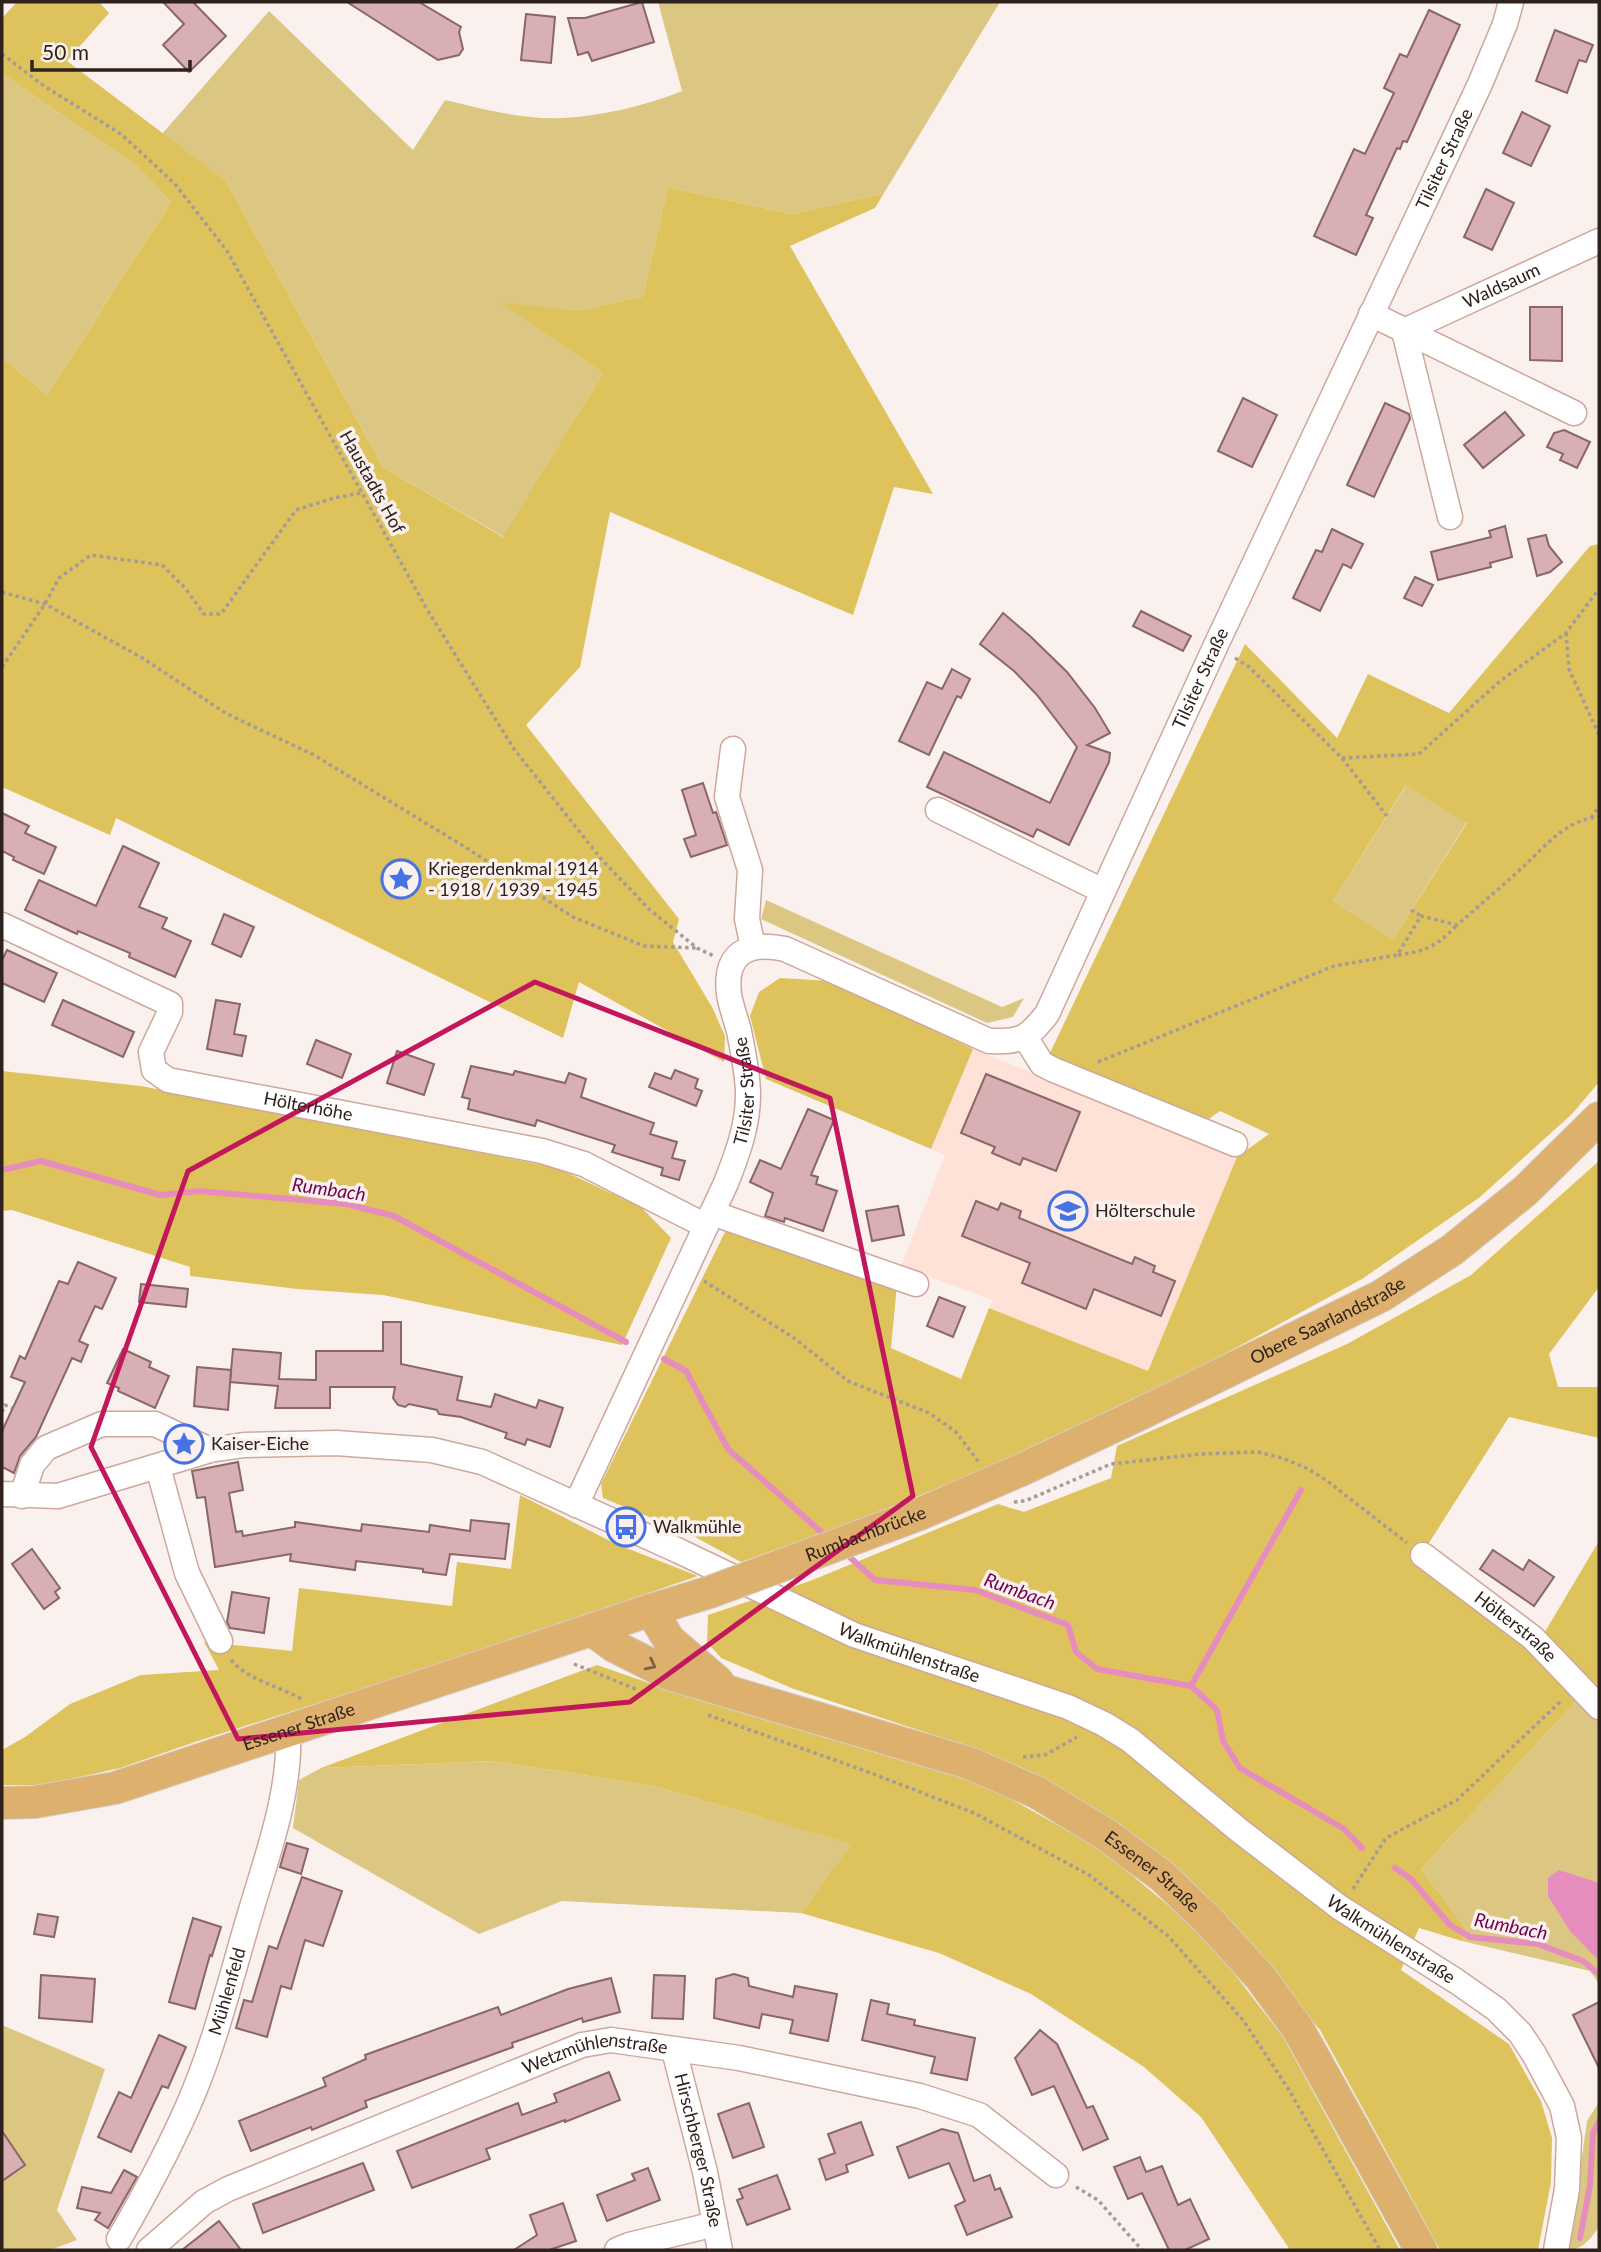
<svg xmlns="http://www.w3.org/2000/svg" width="1601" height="2252" viewBox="0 0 1601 2252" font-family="Lato,sans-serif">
<rect width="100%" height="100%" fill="#faf1ef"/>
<!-- built -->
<polygon fill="#fee2d8" points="973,1049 1207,1141 1237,1157 1148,1371 989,1308 992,1300 901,1266 945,1155 931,1149"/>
<!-- green -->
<g fill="#dbc781">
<path d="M658 2H1000L884 193 792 214 668 187 643 296 580 310 504 304 603 373 504 537 383 467 226 181 162 134 269 11 413 150 445 100C483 109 523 120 562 118 602 116 645 106 682 91Z"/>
<polygon points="2,74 136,165 171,202 47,395 2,357"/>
<polygon points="1407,784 1467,822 1393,939 1333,901"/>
<polygon points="766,900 1002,1007 1024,998 1013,1017 987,1023 761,919"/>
<polygon points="1579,1698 1599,1720 1599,1984 1590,1971 1462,1941 1467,1930 1421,1869"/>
<polygon points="494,1761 653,1786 853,1844 801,1913 562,1901 479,1934 293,1828 299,1780 321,1768"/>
<polygon points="2,2025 105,2069 57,2210 77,2240 50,2250 2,2250 2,2181 25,2165 2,2131"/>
<path d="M1599 2102V2227C1592 2237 1582 2250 1569 2250L1587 2121Z"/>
</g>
<!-- forest -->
<g fill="#dec25c" fill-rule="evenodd">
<polygon points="17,2 99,2 109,13 67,61 226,181 383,467 503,537 603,373 502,303 580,310 643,296 668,187 792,214 884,193 875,208 790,246 933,494 894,487 853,615 610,512 580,667 526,725 679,919 673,942 712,1007 725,1036 724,1062 579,982 563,1038 116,818 110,835 2,787 2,357 47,395 171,202 136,165 2,74 2,18"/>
<path d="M1599 544V1082L1572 1114 1480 1197 1362 1279 1188 1374 1026 1452 877 1513 741 1562 686 1532 603 1498 601 1484 726 1230 897 1284 891 1348 961 1379 989 1308 1148 1371 1237 1157 1269 1134 1220 1111 1209 1119 1049 1055 1245 644 1337 738 1368 674 1449 713 1590 546ZM1406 785 1467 823 1393 939 1333 901Z"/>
<polygon points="780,978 830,981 973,1049 931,1149 766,1079 750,1016 759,992"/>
<polygon points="2,1071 141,1086 557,1168 641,1207 671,1238 622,1345 383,1295 297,1289 190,1276 190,1267 12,1210 2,1211"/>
<polygon points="1599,1161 1599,1287 1549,1354 1558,1387 1599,1387 1599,1438 1509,1417 1427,1546 1527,1637 1579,1698 1421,1869 1467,1930 1462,1941 1419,1928 1401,1970 1509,2044 1541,2101 1552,2138 1551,2182 1538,2250 1440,2250 1320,2030 1217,1907 1116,1823 991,1754 794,1689 721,1658 707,1642 708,1615 810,1581 998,1504 1024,1512 1111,1478 1117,1446 1347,1344 1471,1275"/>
<polygon points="520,1495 616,1544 698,1576 453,1660 198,1741 120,1768 45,1785 2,1785 2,1750 25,1737 70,1704 141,1675 219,1670 204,1642 292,1651 299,1588 452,1606 457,1562 511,1569"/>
<polygon points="1599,1541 1599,1698 1543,1635"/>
<polygon points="597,1665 698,1700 988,1786 1102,1850 1207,1938 1283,2037 1400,2250 1290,2250 1201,2117 1144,2067 1031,1994 939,1953 801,1913 852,1844 653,1786 494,1761 321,1768"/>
</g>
<!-- water -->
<polygon fill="#e78dbe" points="1559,1870 1599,1883 1599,1961 1570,1931 1548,1896 1548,1878"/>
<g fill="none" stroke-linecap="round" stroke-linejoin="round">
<!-- stream -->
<g stroke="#e78dbe" stroke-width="6">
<polyline points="2,1170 41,1161 160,1195 200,1191 346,1204 394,1216 626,1342"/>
<polyline points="664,1359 686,1371 728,1449 828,1538"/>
<polyline points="844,1552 875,1580 975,1590 1068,1625 1076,1652 1097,1669 1191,1686 1217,1710 1223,1741 1240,1768 1344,1829 1362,1848"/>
<polyline points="1191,1686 1301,1490"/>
<polyline points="1395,1868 1411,1879 1450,1925 1470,1937 1538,1944 1583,1961 1599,1974"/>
<polyline points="1580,2238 1590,2185 1593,2133 1599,2121"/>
</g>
</g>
<!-- building -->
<g fill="#d8afb2" stroke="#8a6668" stroke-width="2">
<polygon points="163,2 193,2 226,36 189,72 163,45 184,24"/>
<polygon points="347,2 419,2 461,27 459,32 463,49 459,55 438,60"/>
<polygon points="642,2 654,42 592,61 588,52 578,55 568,18 585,18"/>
<polygon points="1429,10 1460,25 1407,142 1403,141 1400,149 1397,148 1366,215 1373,218 1356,255 1314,236 1354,149 1365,154 1394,93 1384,88 1400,54 1407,57"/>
<polygon points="526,14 555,17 551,63 521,60"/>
<polygon points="1555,30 1593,45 1586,62 1579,60 1567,93 1536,81"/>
<polygon points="1522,112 1550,126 1531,166 1503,153"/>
<polygon points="1486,189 1514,203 1492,250 1464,237"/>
<polygon points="1530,307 1562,307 1562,361 1530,360"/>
<polygon points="1243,398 1277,415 1252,467 1218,451"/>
<polygon points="1385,403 1409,414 1410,419 1374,497 1347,485"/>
<polygon points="1505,412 1524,435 1483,468 1464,445"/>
<polygon points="1564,430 1590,442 1577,468 1560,460 1563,454 1547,447 1554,433"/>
<polygon points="1505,526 1512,557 1490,563 1491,567 1438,580 1431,552 1491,537 1489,531"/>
<polygon points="1332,529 1363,544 1351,568 1343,564 1320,611 1293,598 1316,550 1322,552"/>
<polygon points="1546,535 1549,546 1562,562 1550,572 1537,576 1528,539"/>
<polygon points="1415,577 1433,585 1422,606 1404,598"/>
<polygon points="1141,611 1191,636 1183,651 1133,626"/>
<polygon points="1003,613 1030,636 1067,672 1095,708 1110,733 1087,745 1110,753 1109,762 1069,845 1037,829 1033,837 927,787 944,752 1050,803 1077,747 1037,695 1014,671 980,644"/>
<polygon points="952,669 970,679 961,698 957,696 929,755 899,741 927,682 942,689"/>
<polygon points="703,783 713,813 716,812 727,845 691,857 684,839 696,835 682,790"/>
<polygon points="2,813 29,826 25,833 56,847 44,874 13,860 14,857 2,851"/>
<polygon points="123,846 159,863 139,907 167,918 162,928 191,941 175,977 129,957 130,953 78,931 77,934 25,910 39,880 96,906"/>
<polygon points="224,914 254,927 241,957 212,944"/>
<polygon points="7,950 57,973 44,1002 2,983 2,960"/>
<polygon points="63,1000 134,1032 123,1057 52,1025"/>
<polygon points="216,1000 240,1004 234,1034 246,1036 242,1056 207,1049"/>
<polygon points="316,1040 351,1054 342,1078 307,1064"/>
<polygon points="397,1051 434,1064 424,1095 387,1083"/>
<polygon points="471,1066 513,1075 515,1071 565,1083 569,1073 586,1079 581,1097 654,1123 650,1134 677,1142 672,1158 685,1161 679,1180 661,1175 663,1168 612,1152 615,1145 537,1120 535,1126 468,1109 470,1099 462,1097"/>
<polygon points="675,1070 698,1079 695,1088 702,1091 696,1106 649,1087 655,1073 671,1079"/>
<polygon points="986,1074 1080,1112 1056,1171 1023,1158 1020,1165 992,1153 995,1147 961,1133"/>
<polygon points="808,1109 834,1120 811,1175 818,1177 816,1184 837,1191 823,1231 785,1218 784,1222 765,1216 773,1193 750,1182 760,1160 781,1169"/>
<polygon points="976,1201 998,1210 1001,1203 1021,1211 1019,1218 1132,1264 1135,1257 1155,1266 1153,1272 1175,1281 1161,1316 1094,1289 1086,1309 1022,1283 1030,1263 962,1236"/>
<polygon points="898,1206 904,1235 872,1241 866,1211"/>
<polygon points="78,1262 116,1278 102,1309 95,1306 79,1341 88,1345 81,1362 72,1358 36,1437 20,1456 14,1473 2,1467 2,1431 25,1382 11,1377 20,1356 25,1359 59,1281 68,1284"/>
<polygon points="141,1284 188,1289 186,1307 139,1302"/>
<polygon points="939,1297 965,1307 953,1337 927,1326"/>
<polygon points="383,1322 401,1322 401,1364 462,1377 457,1400 491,1407 495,1394 536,1408 539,1400 563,1408 550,1447 527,1439 525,1445 505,1438 507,1433 461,1417 439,1414 437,1410 409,1404 405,1407 398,1405 393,1398 395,1387 330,1387 330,1408 275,1408 278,1386 230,1382 233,1349 281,1353 279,1379 316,1380 316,1351 383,1351"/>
<polygon points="123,1349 151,1362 149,1367 169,1376 155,1408 118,1391 119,1388 107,1383"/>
<polygon points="197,1367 231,1370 228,1410 194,1406"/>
<polygon points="238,1462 243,1490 229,1493 236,1532 242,1531 243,1536 295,1527 295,1522 361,1531 362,1524 429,1532 430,1525 470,1531 471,1520 509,1524 505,1559 450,1554 446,1575 423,1572 423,1569 356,1561 355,1570 290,1561 291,1554 215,1567 205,1497 197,1498 192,1471"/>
<polygon points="32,1549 60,1588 55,1592 59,1598 44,1609 12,1564"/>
<polygon points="1493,1550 1523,1570 1529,1560 1554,1577 1534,1606 1480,1569"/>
<polygon points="232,1592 269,1598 264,1633 230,1628 227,1622"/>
<polygon points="287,1843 308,1849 301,1874 280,1867"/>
<polygon points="302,1877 342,1891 323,1946 305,1940 291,1989 281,1986 267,2037 236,2028 244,2000 252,2002 269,1946 277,1949"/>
<polygon points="38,1914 58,1917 54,1937 34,1934"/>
<polygon points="193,1918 221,1927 212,1956 210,1955 195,2009 169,2002"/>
<polygon points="734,1974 748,1978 749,1986 793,1997 795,1986 837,1994 828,2041 790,2033 793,2020 762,2014 759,2028 714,2018 716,1979"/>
<polygon points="41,1975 95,1979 92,2022 39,2018"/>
<polygon points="654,1975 685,1976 683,2019 652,2018"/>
<polygon points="611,1978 620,2012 583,2022 582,2018 512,2043 513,2047 365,2101 367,2107 312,2130 311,2127 251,2151 239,2121 326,2086 323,2078 366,2059 365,2055 498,2007 501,2015 568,1989"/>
<polygon points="871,2000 889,2004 887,2014 915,2020 914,2025 975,2038 967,2080 931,2073 935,2057 862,2040"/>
<polygon points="1599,2002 1599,2068 1573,2015"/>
<polygon points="1040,2030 1057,2044 1087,2108 1093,2106 1108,2139 1083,2150 1054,2086 1032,2095 1015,2058"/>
<polygon points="159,2035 186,2047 168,2088 162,2086 131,2152 98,2137 119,2092 131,2098"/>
<polygon points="609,2072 620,2100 565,2122 565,2120 486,2149 490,2159 412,2188 397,2151 518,2103 522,2115 557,2102 554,2094"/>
<polygon points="749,2103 764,2147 733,2158 718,2114"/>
<polygon points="861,2122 873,2155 846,2165 848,2172 826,2180 819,2159 835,2153 828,2134"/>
<polygon points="942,2129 958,2133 974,2181 990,2175 995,2190 1000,2188 1012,2217 967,2235 955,2206 965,2201 949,2163 909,2178 897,2147"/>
<polygon points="2,2131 25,2165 2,2181"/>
<polygon points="1140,2157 1146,2172 1162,2166 1178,2205 1190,2199 1209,2239 1185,2250 1169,2250 1142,2193 1128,2199 1114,2167"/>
<polygon points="363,2163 374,2190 263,2233 253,2204"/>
<polygon points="648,2168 660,2200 607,2221 597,2195 635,2180 632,2174"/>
<polygon points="124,2170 137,2177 108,2228 95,2220 100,2213 77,2208 82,2187 111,2193"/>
<polygon points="777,2175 790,2209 747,2225 737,2200 743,2198 739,2189"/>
<polygon points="563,2203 576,2241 549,2250 514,2250 537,2235 530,2215"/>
<polygon points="219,2221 241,2250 182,2250"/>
</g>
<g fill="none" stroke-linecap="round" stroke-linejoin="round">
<!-- minor casing -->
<g stroke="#cda89b" stroke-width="27">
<g id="minor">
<polyline points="1371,314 1574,413"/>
<path id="s1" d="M1450 517 1404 331 1599 241"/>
<polyline points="733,749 727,797 750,870 747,919 753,947"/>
<polyline points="938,810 1103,891"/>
<path id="s2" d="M2 925 170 1004V1012L151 1052 154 1070 168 1080 542 1151 584 1164 706 1226"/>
<polyline points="1025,1037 1042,1064 1054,1070 1235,1144"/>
<polyline points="712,1213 916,1284"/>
<polyline points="158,1467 187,1573 220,1641"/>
<path id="s3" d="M2 1494 58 1496 210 1450 244 1445 336 1443 432 1450 482 1462 679 1551 854 1635 1068 1707 1104 1724 1130 1740 1240 1831 1339 1907 1456 1981 1496 2009 1520 2033 1534 2054 1562 2106 1569 2138 1567 2189 1556 2250"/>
<polyline points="22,1496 32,1465 46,1448 102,1424 155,1424 210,1450"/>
<path id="s4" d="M576 1505 726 1183C737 1155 748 1126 748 1095 748 1074 743 1052 739 1031 736 1019 731 1007 729 994 724 953 748 941 785 949L989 1041C1021 1042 1027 1039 1047 1014L1216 645 1480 84 1505 24 1511 2"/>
<path id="s5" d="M1423 1555 1533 1638 1599 1707"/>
<path id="s6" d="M674 2050 705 2172 720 2250"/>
<path id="s7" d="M119 2239C144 2196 168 2151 188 2106 216 2042 232 1973 252 1907 269 1850 291 1790 288 1730"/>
<path id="s8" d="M149 2250 204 2202 228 2189 582 2045 611 2040 739 2058 920 2096 979 2115 1056 2175"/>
<polyline points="617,2250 629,2245 715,2224"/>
</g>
</g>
<!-- major casing -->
<g stroke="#d1cecd" stroke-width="34">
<g id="major">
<path id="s9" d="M1021 1470 1140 1414 1381 1296 1452 1250 1525 1191 1599 1118"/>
<polyline points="651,1610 669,1640 718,1682"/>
<path id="s10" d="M592 1630 614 1646 669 1674 969 1763 1036 1792 1105 1834 1162 1876 1210 1922 1260 1977 1298 2029 1421 2250"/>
<path id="s11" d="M2 1803 35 1802 115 1788 651 1610 710 1592"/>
</g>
</g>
<!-- path -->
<g stroke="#a69b97" stroke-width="3.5" stroke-dasharray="3.5 3.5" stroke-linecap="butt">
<polyline points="2,54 44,86 121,134 175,184 227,251 428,611 514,749 602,860 650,910 697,948 714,956"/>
<polyline points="2,592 45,604 144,659 227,714 314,755 465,847 573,917 644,946 697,948"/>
<polyline points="1566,633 1569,669 1599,735"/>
<polyline points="1235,658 1249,667 1342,758 1387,816"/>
<polyline points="2,667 45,604 59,578 91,555 162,565 185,588 204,614 221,614 296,510 334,498 361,493"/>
<polyline points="1342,758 1419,754 1499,682 1566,633 1599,589"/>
<polyline points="1591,818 1599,806"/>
<polyline points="1411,910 1421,916"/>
<path d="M1398 955C1427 951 1437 946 1457 925"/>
<path d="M1098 1062 1334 966 1397 955 1421 916 1457 925C1479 906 1501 887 1523 867 1545 846 1567 819 1599 817"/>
<polyline points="704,1281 794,1338 848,1381 929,1413 956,1432 978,1461"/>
<polyline points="2,1412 5,1405 12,1408"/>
<polyline points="1014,1502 1025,1501 1111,1464 1200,1454 1258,1452 1282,1458 1306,1468 1326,1480 1407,1543"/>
<path d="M231 1660C249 1681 280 1686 303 1700"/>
<polyline points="574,1664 638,1690"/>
<polyline points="708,1715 871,1773 974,1813 1089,1875 1168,1936 1243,2020 1289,2090 1380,2250"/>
<polyline points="1023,1757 1045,1755 1077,1737"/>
<polyline points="1353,1889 1386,1838 1457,1800 1562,1700"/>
<polyline points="1076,2187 1098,2200 1142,2250"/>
</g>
<!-- minor -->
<use href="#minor" stroke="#fff" stroke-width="24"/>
<!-- major -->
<use href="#major" stroke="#ddb06d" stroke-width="32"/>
<!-- major-bridge casing -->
<g stroke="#d1cecd" stroke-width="34" stroke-linecap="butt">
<g id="major-bridge">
<path id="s12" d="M710 1592 920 1514 1021 1470"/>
</g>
</g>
<!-- major-bridge -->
<use href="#major-bridge" stroke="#ddb06d" stroke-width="32"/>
</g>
<!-- one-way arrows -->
<defs><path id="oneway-chevron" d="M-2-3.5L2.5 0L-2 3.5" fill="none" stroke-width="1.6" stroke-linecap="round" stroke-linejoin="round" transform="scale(1.75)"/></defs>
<use stroke="#7d6140" href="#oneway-chevron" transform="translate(651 1665) rotate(27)"/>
<!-- marked area -->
<path fill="none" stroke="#c2185b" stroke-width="5" stroke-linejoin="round" d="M535 982 830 1098 913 1496 630 1702 238 1739 91 1447 188 1171Z"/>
<!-- icons -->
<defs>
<g id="sight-ring" transform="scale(2.0125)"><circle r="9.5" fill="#faf1ef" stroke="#4772e4" stroke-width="1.5"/><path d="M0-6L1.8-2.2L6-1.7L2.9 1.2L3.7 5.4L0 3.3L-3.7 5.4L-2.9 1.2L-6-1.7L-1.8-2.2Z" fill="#4772e4"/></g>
<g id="school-ring" transform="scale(2.0125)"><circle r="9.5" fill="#faf1ef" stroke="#4772e4" stroke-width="1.5"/><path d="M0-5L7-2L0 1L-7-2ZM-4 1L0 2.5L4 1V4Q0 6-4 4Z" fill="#4772e4"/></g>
<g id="bus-ring" transform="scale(2.0125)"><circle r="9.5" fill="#faf1ef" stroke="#4772e4" stroke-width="1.5"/><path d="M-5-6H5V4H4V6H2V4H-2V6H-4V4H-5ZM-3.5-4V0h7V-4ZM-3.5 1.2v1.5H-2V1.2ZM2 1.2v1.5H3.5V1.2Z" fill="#4772e4"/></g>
</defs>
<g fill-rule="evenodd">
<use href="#sight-ring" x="401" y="879"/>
<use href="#school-ring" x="1068" y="1211"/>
<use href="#sight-ring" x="184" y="1444"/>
<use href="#bus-ring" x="626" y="1527"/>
</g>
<g text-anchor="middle" stroke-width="7" stroke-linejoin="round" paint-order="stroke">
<!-- street labels -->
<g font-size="18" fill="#2f211c" stroke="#faf1ef">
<text dy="6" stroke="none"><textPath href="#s4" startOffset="1874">Tilsiter Straße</textPath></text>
<text dy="6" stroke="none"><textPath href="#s1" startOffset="299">Waldsaum</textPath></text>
<text transform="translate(372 482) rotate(61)" y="6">Haustadts Hof</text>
<text dy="6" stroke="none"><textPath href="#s4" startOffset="1300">Tilsiter Straße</textPath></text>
<text dy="6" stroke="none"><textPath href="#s4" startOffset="450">Tilsiter Straße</textPath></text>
<text dy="6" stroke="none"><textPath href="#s2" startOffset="416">Hölterhöhe</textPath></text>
<text dy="6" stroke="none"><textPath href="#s9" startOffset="341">Obere Saarlandstraße</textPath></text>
<text dy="6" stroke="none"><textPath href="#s12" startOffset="166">Rumbachbrücke</textPath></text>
<text dy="6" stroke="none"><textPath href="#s5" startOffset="117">Hölterstraße</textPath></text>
<text dy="6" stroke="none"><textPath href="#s3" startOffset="957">Walkmühlenstraße</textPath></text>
<text dy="6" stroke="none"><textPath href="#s11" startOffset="308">Essener Straße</textPath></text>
<text dy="6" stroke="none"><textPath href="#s10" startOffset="616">Essener Straße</textPath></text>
<text dy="6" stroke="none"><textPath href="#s3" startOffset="1524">Walkmühlenstraße</textPath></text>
<text dy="6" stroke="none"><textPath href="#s7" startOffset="271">Mühlenfeld</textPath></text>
<text dy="6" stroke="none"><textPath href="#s8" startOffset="494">Wetzmühlenstraße</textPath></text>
<text dy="6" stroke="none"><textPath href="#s6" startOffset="103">Hirschberger Straße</textPath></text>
</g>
<!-- poi labels -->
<g font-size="18" fill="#2f211c" stroke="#faf1ef" text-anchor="start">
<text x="428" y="875">Kriegerdenkmal 1914<tspan x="428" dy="21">- 1918 / 1939 - 1945</tspan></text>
<text x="1095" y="1217">Hölterschule</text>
<text x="211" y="1450">Kaiser-Eiche</text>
<text x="653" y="1533">Walkmühle</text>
</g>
<!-- water labels -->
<g font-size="19" font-style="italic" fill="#72004f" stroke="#faf1ef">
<text transform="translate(329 1189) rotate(8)" y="7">Rumbach</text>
<text transform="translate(1020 1591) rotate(20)" y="7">Rumbach</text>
<text transform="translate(1511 1926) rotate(11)" y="7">Rumbach</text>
</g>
</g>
<!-- border -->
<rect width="1601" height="2252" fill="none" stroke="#2f211c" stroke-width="7"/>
<!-- scale -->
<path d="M32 60v10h158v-10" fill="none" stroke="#2f211c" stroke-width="3.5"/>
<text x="42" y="60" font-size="21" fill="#2f211c" stroke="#faf1ef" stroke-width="5" paint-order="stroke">50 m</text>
</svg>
